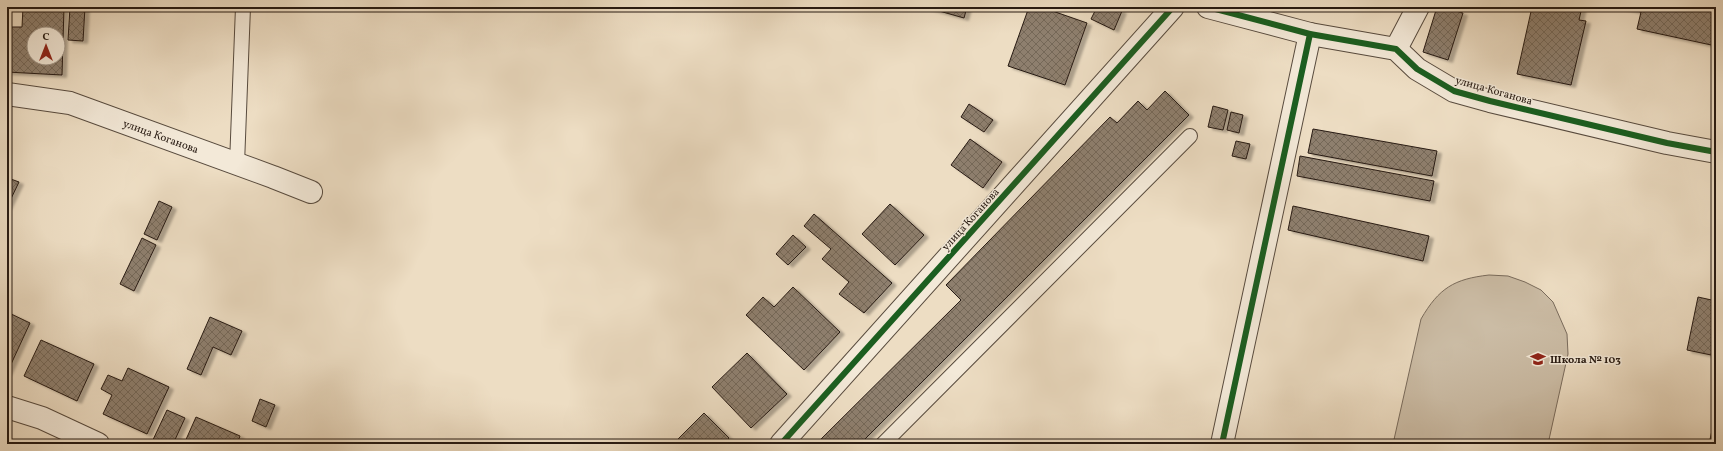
<svg xmlns="http://www.w3.org/2000/svg" width="1723" height="451" viewBox="0 0 1723 451" font-family="Vollkorn,serif">
<defs>
<pattern id="building-cross-hatch" width="8" height="8" patternUnits="userSpaceOnUse"><rect width="8" height="8" fill="#8e7f6e"/><path d="M0 0l8 8M0 8l8-8" fill="none" stroke="#746759"/></pattern>
<filter id="shadow"><feDropShadow dx="4.5" dy="2.5" stdDeviation="1" flood-color="#0004"/></filter>
</defs>
<rect width="100%" height="100%" fill="#edddc3"/>
<filter id="stains"><feTurbulence type="fractalNoise" baseFrequency=".005" numOctaves="4"/><feColorMatrix values="0 0 0 0 .2 0 0 0 0 .09 0 0 0 0 .02 0 0 0 .5 -.17"/></filter>
<radialGradient id="worn" r=".72"><stop offset=".6" stop-color="#630" stop-opacity="0"/><stop offset="1" stop-color="#630" stop-opacity=".3"/></radialGradient>
<!-- garden -->
<path fill="#cbbca5" stroke="#796b5c" d="M1489 275 1508 276 1525 282 1541 290 1553 302 1567 334 1568 354 1548 444H1393L1421 319C1439 288 1454 279 1489 275Z"/>
<!-- building -->
<g fill="url(#building-cross-hatch)" stroke="#271a12" fill-rule="evenodd" filter="url(#shadow)">
<path d="M23 7H64L62 75 7 72V27H22ZM34 34H58V58H34Z"/>
<polygon points="70,7 85,7 83,41 68,40"/>
<polygon points="925,7 967,7 964,18"/>
<polygon points="1029,7 1041,7 1087,23 1065,85 1008,66"/>
<polygon points="1097,7 1112,7 1122,11 1114,30 1091,19"/>
<polygon points="1437,7 1442,7 1463,13 1448,60 1423,52"/>
<polygon points="1532,7 1582,7 1579,20 1586,21 1571,85 1517,74"/>
<polygon points="1619,7 1716,7 1716,46 1637,29 1641,12"/>
<polygon points="1165,91 1189,115 860,444 816,444 961,300 946,285 1110,117 1117,123 1138,101 1147,110"/>
<polygon points="969,104 993,120 984,132 961,117"/>
<polygon points="1213,106 1228,110 1223,130 1208,127"/>
<polygon points="1231,112 1243,115 1239,133 1227,130"/>
<polygon points="1716,125 1716,143 1712,143"/>
<polygon points="1313,129 1437,151 1432,176 1308,153"/>
<polygon points="970,139 1002,162 983,188 951,165"/>
<polygon points="1236,141 1250,144 1246,159 1232,156"/>
<polygon points="1300,156 1434,181 1430,201 1297,176"/>
<polygon points="8,178 19,182 7,207 7,180"/>
<polygon points="159,201 172,207 157,240 144,234"/>
<polygon points="890,204 924,235 895,265 862,234"/>
<polygon points="1293,206 1429,236 1423,261 1288,230"/>
<polygon points="814,214 892,283 864,313 839,294 849,282 822,259 831,249 804,226"/>
<polygon points="793,235 806,247 788,265 776,254"/>
<polygon points="142,238 156,245 134,291 120,284"/>
<polygon points="793,287 840,332 804,370 746,315 763,297 774,307"/>
<polygon points="1698,297 1716,301 1716,356 1687,350"/>
<polygon points="7,312 30,323 7,373"/>
<polygon points="210,317 242,331 231,355 213,347 201,375 187,369"/>
<polygon points="41,340 94,364 77,401 24,376"/>
<polygon points="747,353 787,394 751,428 712,387"/>
<polygon points="128,368 169,387 147,434 103,414 112,395 101,389 108,375 122,381"/>
<polygon points="260,399 275,405 266,427 252,421"/>
<polygon points="167,410 185,418 173,444 151,444"/>
<polygon points="1716,412 1716,444 1709,444"/>
<polygon points="704,413 729,438 723,444 673,444"/>
<polygon points="196,417 240,436 237,444 184,444"/>
</g>
<g fill="none" stroke-linecap="round" stroke-linejoin="round">
<!-- service casing -->
<g stroke="#584b3e" stroke-width="16">
<g id="service">
<polyline points="237,164 243,7"/>
<polyline points="883,444 1190,136"/>
</g>
</g>
<!-- minor casing -->
<g stroke="#584b3e" stroke-width="24">
<g id="minor">
<polyline points="1208,7 1310,34 1396,49 1417,69 1454,91 1490,101 1667,143 1716,152"/>
<polyline points="1396,49 1418,7"/>
<polyline points="7,94 70,103 273,177 311,192"/>
<polyline points="7,407 42,418 98,444"/>
<polyline points="781,444 1173,7"/>
<polyline points="1222,444 1310,34"/>
</g>
</g>
<!-- service -->
<use href="#service" stroke="#f3e9d8" stroke-width="14"/>
<!-- minor -->
<use href="#minor" stroke="#f3e9d8" stroke-width="22"/>
<!-- cycleway casing -->
<g stroke="#f3e9d8" stroke-width="8">
<g id="cycleway">
<polyline points="1208,7 1310,34 1396,49 1417,69 1454,91 1490,101 1667,143 1716,152"/>
<polyline points="781,444 1173,7"/>
<polyline points="1222,444 1310,34"/>
</g>
</g>
<!-- cycleway -->
<use href="#cycleway" stroke="#1b5e20" stroke-width="6"/>
</g>
<!-- icons -->
<defs>
<g id="school-bare" transform="scale(1.2)"><path d="M0-5L7-2L0 1L-7-2ZM-4 1L0 2.5L4 1V4Q0 6-4 4Z" fill="#8f2418" stroke="#f3e9d8" stroke-width="2.5" paint-order="stroke"/></g>
</defs>
<g fill-rule="evenodd">
<use href="#school-bare" x="1538" y="359"/>
</g>
<g text-anchor="middle" stroke-width="3" stroke-linejoin="round" paint-order="stroke">
<!-- street labels -->
<g font-size="11" fill="#271a12" stroke="#f3e9d8">
<text transform="translate(1494 90) rotate(16)" y="4">улица Коганова</text>
<text transform="translate(161 136) rotate(20)" y="4">улица Коганова</text>
<text transform="translate(970 219) rotate(-48)" y="4">улица Коганова</text>
</g>
<!-- poi labels -->
<g font-size="11" font-weight="bold" fill="#271a12" stroke="#f3e9d8" text-anchor="start">
<text x="1550" y="363">Школа № 103</text>
</g>
</g>
<!-- margin -->
<rect width="1723" height="451" fill="none" stroke="#edddc3" stroke-width="24"/>
<rect x="8" y="8" width="1707" height="435" fill="none" stroke="#271a12" stroke-width="2"/>
<rect x="12" y="12" width="1699" height="427" fill="none" stroke="#271a12"/>
<!-- north arrow -->
<g transform="translate(46 46)"><circle r="19" fill="#f3e9d8" stroke="#a19689"/>
<path d="M0-3L7 15L0 10L-7 15Z" fill="#8f2418"/>
<text y="-6" font-size="11" font-weight="bold" text-anchor="middle" fill="#271a12">С</text>
</g>
<rect width="100%" height="100%" filter="url(#stains)"/>
<rect width="100%" height="100%" fill="url(#worn)"/>
</svg>
